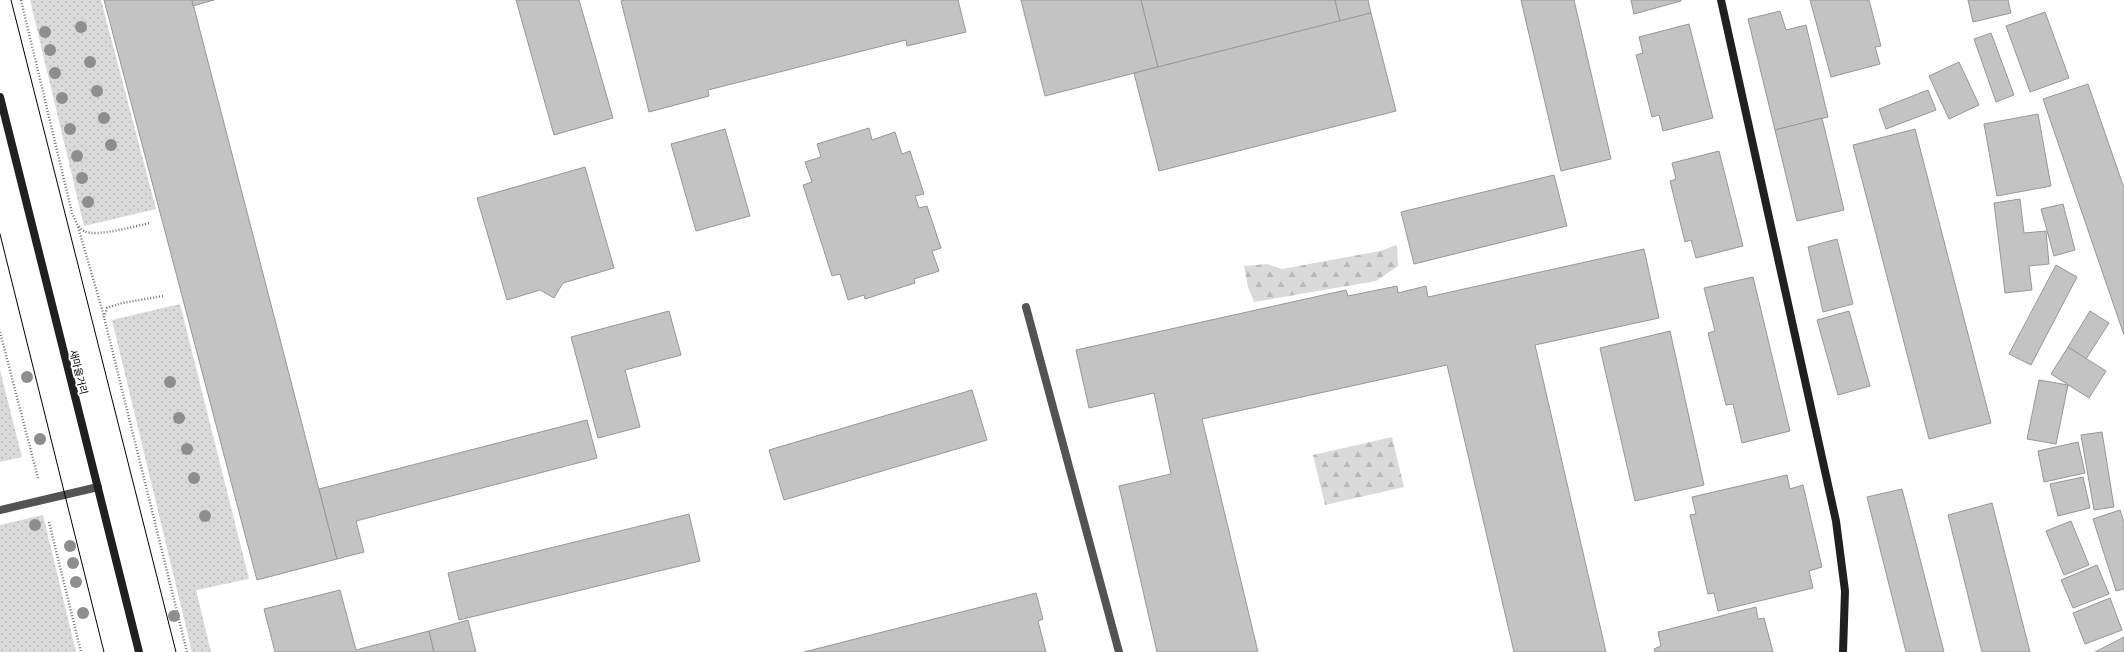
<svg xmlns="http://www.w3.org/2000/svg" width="2124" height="652" viewBox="0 0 2124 652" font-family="Rubik,'Noto Sans KR',sans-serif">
<defs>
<pattern id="grass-dots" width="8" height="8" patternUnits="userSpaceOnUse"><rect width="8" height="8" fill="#dadada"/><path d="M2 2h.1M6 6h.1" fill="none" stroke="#b9b9b9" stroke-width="1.8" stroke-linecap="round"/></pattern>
<pattern id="forest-firs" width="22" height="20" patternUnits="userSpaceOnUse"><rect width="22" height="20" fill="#dadada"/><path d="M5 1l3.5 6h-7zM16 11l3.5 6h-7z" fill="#b9b9b9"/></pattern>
</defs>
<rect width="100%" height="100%" fill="#fff"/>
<!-- grass -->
<g fill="url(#grass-dots)">
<polygon points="30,0 101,0 156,209 84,226"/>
<polygon points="180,304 249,579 196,590 211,652 192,652 112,320"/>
<polygon points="0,370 22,457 0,462"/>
<polygon points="43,515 76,652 0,652 0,525"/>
</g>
<!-- forest -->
<g fill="url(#forest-firs)">
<polygon points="1397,245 1398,266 1376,281 1254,302 1248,287 1244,266 1267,264 1282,269 1380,251"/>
<polygon points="1392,437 1404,487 1325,505 1313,455"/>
</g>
<!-- building -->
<g fill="#c3c3c3" stroke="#979797">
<polygon points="104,0 192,0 337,559 257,580"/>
<polygon points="192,0 214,0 193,6"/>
<polygon points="516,0 579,0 613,118 554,135"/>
<polygon points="624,0 958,0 966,32 907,46 906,40 708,90 709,96 649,112 621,1"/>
<polygon points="1021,0 1141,0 1158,67 1045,96"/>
<polygon points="1141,0 1335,0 1340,21 1158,67"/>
<polygon points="1335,0 1368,0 1371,13 1340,21"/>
<polygon points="1521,0 1574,0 1611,159 1561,171"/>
<polygon points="1631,0 1681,0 1681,1 1634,14"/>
<polygon points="1810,0 1869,0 1881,46 1875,47 1880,64 1831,77"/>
<polygon points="1968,0 2008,0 2011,13 1973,22"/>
<polygon points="1780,11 1786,30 1806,25 1828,117 1775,130 1748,19"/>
<polygon points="2045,12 2069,78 2030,92 2006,26"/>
<polygon points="1371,13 1396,111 1159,171 1134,73"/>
<polygon points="1689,24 1713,118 1663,131 1659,115 1652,117 1636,55 1643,53 1639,37"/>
<polygon points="1991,33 2014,95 1996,102 1974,39"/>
<polygon points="1959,62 1979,105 1949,119 1929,76"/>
<polygon points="2088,84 2124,188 2124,335 2043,99"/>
<polygon points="1928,90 1936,110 1886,129 1879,109"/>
<polygon points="2038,114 2051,186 1997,196 1984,124"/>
<polygon points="1822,118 1844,210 1797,221 1775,130"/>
<polygon points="869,128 872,140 895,132 902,154 910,151 924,194 915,196 919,208 927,206 941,248 932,251 939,271 914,279 915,283 865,299 864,295 848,300 840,274 832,276 803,185 812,182 805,162 821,157 817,144"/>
<polygon points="725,129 750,216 696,231 671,144"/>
<polygon points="1915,129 1991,423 1929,439 1853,145"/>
<polygon points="1719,151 1743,246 1696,258 1691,240 1685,242 1670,181 1676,179 1672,163"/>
<polygon points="585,167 614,268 563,283 554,298 540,290 507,300 477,198"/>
<polygon points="1554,175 1567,226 1414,264 1401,212"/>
<polygon points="2020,199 2024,233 2046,231 2049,264 2029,266 2032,290 2005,293 1994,203"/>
<polygon points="2063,204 2075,250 2054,256 2041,209"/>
<polygon points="1837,239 1853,304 1823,312 1808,247"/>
<polygon points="1644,249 1659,318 1535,345 1606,652 1514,652 1447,365 1202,419 1258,652 1157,652 1119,486 1171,474 1154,393 1089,408 1076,350 1346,290 1348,296 1397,286 1398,293 1426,286 1428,297"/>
<polygon points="2056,265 2077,277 2031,365 2009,354"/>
<polygon points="1753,277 1790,431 1742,443 1733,404 1726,405 1708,333 1715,331 1704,288"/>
<polygon points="669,311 681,355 625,370 640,427 598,438 571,337"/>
<polygon points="1849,311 1870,386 1838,395 1817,320"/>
<polygon points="2090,311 2109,323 2086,359 2068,347"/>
<polygon points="1670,331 1704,485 1635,501 1600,348"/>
<polygon points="2068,347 2106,371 2089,398 2051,374"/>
<polygon points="2039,380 2068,385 2056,444 2027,439"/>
<polygon points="972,390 987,440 784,500 769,450"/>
<polygon points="587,420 597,458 356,521 364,552 337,559 319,489"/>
<polygon points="2102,432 2114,507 2094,510 2081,435"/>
<polygon points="2078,442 2085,473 2044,482 2038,451"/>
<polygon points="1787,475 1790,489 1803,485 1822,567 1809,571 1813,588 1718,611 1714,593 1708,594 1690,515 1696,514 1692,497"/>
<polygon points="2083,477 2090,508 2058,516 2050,484"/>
<polygon points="1902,489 1944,652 1906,652 1867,497"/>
<polygon points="1992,503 2030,652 1982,652 1948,515"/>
<polygon points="2120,510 2124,522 2124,589 2116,591 2093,519"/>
<polygon points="689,514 700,561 459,620 448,573"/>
<polygon points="2071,521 2089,565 2064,575 2046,531"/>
<polygon points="2097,565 2109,594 2073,608 2061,580"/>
<polygon points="340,590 356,650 429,631 434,652 275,652 264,609"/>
<polygon points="1036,593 1043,619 1038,621 1046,652 804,652"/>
<polygon points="2110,598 2122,630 2085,644 2073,613"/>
<polygon points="1756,607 1758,619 1764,618 1773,652 1655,652 1654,649 1661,646 1658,632"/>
<polygon points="468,620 476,652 434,652 429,631"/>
<polygon points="2124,637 2124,652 2095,652"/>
</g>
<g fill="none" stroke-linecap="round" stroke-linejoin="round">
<!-- path -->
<g stroke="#757575" stroke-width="2.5" stroke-dasharray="1 2" stroke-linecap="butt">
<path d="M21 0 72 213C75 219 77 227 84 231 95 238 138 225 151 223"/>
<polyline points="78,227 104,316"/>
<polyline points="163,296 122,303 107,308 104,317 187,652"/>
<polyline points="0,332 38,478"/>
<polyline points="49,522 81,652"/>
</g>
<!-- lane -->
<polyline stroke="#535353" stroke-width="8" points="0,510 98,487"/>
<!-- street -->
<polyline stroke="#535353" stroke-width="8" points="1026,307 1119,652"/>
<!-- secondary -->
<g stroke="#202020" stroke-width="8">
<polyline points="1721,0 1836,521 1845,591 1843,652"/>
<polyline points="0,97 139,652"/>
</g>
<!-- tram -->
<g stroke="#000" stroke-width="1">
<polyline points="11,0 176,652"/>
<polyline points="0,234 104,652"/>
</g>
</g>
<!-- trees -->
<g fill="#8e8e8e">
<circle cx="81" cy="27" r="6"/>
<circle cx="45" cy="32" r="6"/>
<circle cx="50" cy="50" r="6"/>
<circle cx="90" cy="62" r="6"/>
<circle cx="55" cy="73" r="6"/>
<circle cx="97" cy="91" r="6"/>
<circle cx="62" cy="98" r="6"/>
<circle cx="104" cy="118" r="6"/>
<circle cx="70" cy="129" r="6"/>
<circle cx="111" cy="145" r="6"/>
<circle cx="77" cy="156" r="6"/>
<circle cx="82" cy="178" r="6"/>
<circle cx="88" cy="202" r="6"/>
<circle cx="27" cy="377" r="6"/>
<circle cx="170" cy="382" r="6"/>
<circle cx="179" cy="418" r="6"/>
<circle cx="40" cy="439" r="6"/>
<circle cx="187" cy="449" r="6"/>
<circle cx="194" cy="478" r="6"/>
<circle cx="205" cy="516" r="6"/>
<circle cx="35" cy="525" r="6"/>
<circle cx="70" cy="546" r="6"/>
<circle cx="73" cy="563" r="6"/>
<circle cx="76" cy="582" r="6"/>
<circle cx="83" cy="613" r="6"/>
<circle cx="174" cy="616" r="6"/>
</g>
<g text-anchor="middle" stroke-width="4" stroke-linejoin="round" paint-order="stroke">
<!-- street labels -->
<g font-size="10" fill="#000" stroke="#fff">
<text transform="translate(79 372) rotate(76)" y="4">새마을거리</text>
</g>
</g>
</svg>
